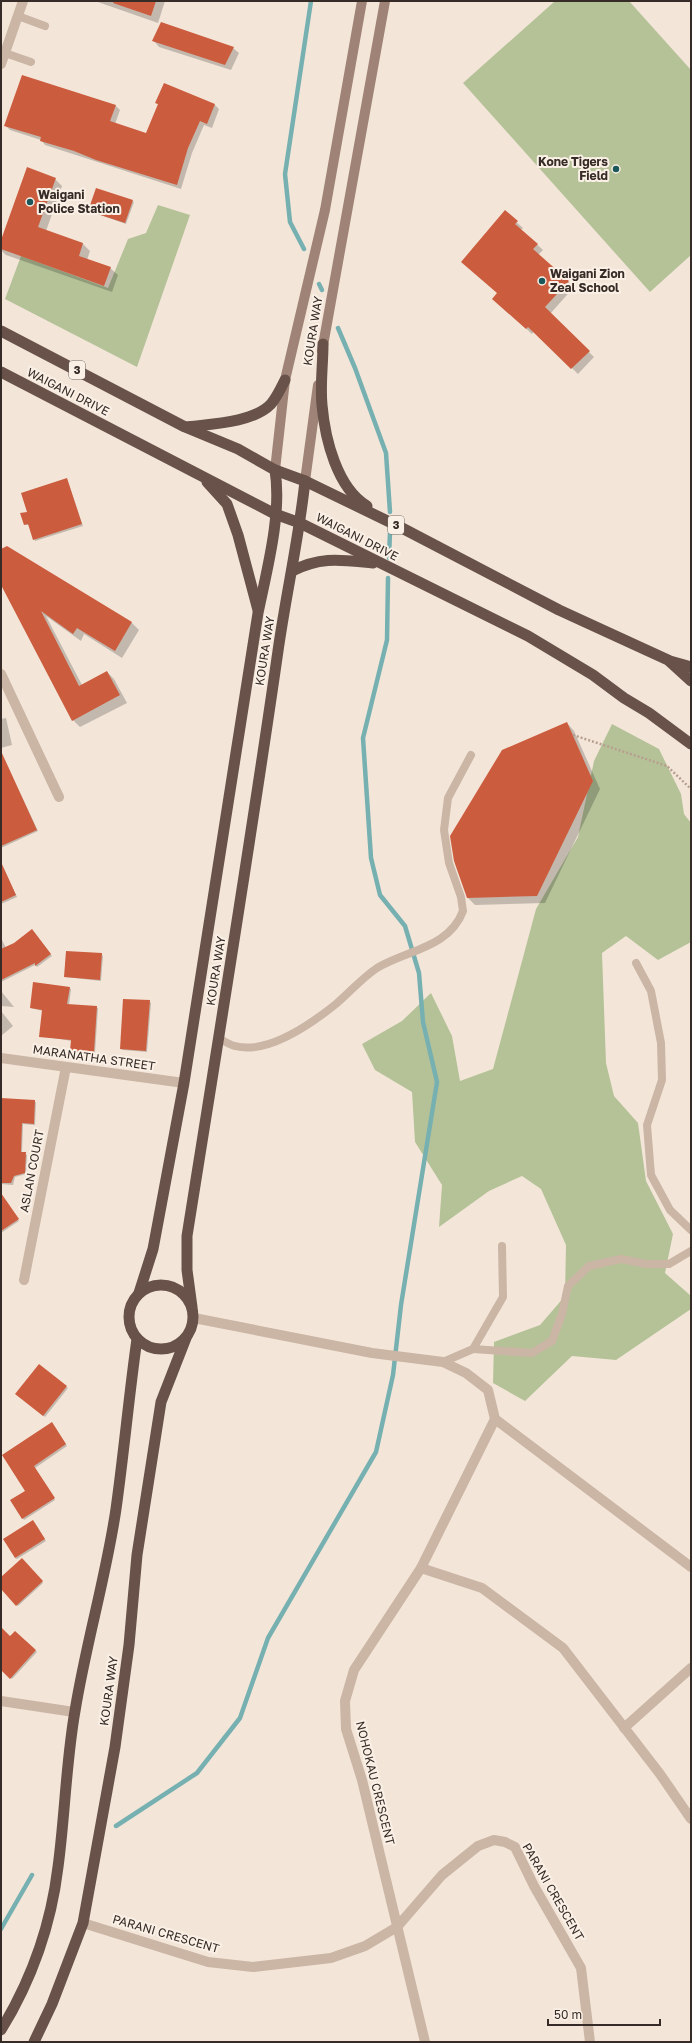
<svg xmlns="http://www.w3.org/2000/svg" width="692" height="2043" viewBox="0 0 692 2043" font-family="'Golos Text',sans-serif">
<rect width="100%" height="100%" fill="#f3e6d9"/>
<!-- green -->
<g fill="#b5c298">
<polygon points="555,1 629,1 691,70 691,255 650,292 463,83"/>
<polygon points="158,205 190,215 137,367 5,299 21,256 108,288 128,239 146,233"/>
<polygon points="612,724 659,749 681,794 684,814 691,823 691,942 658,960 626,936 602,953 606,1063 614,1096 638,1123 646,1181 673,1234 665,1273 691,1296 691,1309 616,1360 572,1356 525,1401 493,1383 494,1342 540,1325 565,1296 566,1245 541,1189 522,1176 489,1191 439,1227 442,1185 415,1142 412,1092 375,1070 362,1044 402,1021 431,993 452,1036 460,1081 493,1069 536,909 578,837 594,761"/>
</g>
<!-- shadow -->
<g fill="#0003">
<polygon points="95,1 165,1 158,23"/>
<polygon points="154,41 233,48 239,53 231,70 159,47"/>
<polygon points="164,84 215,105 219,109 212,128 204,125 192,153 181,189 45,145 41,140 10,130 5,125 116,106 120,110 115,124 147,135 159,105 156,103"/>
<polygon points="55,179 62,186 46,231 83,244 90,251 87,260 110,268 118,275 112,292 6,255 1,250 1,242"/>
<polygon points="132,201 134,202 126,224 89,211"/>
<polygon points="505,212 523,228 521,230 543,250 538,255 574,287 550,314 594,357 578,374 534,331 532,334 499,304"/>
<polygon points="67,479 83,526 35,541 29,525 25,525 28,512"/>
<polygon points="7,547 132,623 139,630 122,658 84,634 81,641 46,616 82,685 107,672 114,679 127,703 80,727 73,720 1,583 1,550"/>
<polygon points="6,718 12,745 1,748 1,719"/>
<polygon points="567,723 574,731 600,789 545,903 475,905 468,898"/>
<polygon points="7,765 38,831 1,848 1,768"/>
<polygon points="1,866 3,867 17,897 1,904"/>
<polygon points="34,932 52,956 37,967 35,965 1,982 1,938 7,950"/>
<polygon points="101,954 103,956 101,981 65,977"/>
<polygon points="69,988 71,989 69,1005 98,1008 95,1053 73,1052 72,1041 40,1036 43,1011 31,1008"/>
<polygon points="1,991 14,1007 1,1006"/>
<polygon points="149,1001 151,1003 147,1052 123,1050 121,1049"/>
<polygon points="1,1011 13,1026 1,1036"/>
<polygon points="1,1099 36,1102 35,1125 23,1124 22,1153 27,1155 26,1174 15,1177 13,1185 1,1184"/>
<polygon points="1,1194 19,1221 1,1233"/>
<polygon points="66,1387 68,1388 45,1417 18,1395"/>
<polygon points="53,1425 67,1446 35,1468 55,1500 24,1520 11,1501 26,1491 3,1455"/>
<polygon points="35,1523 46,1541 17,1559 15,1558"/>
<polygon points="22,1560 43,1583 18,1606 1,1588 1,1578"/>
<polygon points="1,1629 10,1638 15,1632 37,1652 12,1679 1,1669"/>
</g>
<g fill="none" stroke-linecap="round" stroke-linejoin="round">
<!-- stream -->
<g stroke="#77b0b1" stroke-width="4.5">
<polyline points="304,249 290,222 285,174 311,1"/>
<polyline points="319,284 322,290"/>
<polyline points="338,328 355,368 386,453 390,512"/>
<polyline points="389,558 390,532"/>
<polyline points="116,1826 197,1773 240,1718 268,1638 376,1452 393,1375 401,1305 437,1082 423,1022 419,973 405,926 380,895 371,858 363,738 387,640 388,578"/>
<polyline points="1,1929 32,1875"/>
</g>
</g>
<!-- building -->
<g fill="#cc5c3e">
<polygon points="114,1 156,1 151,16 113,3"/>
<polygon points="161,22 234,47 225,65 152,41"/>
<polygon points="22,75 116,105 110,121 146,133 158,104 155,103 164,83 215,104 207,124 200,121 188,148 177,185 96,160 74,151 40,141 41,137 4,126"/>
<polygon points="27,167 56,178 38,227 83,243 79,256 111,267 104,286 1,249 1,240"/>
<polygon points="96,188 133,200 125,223 88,211"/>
<polygon points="505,210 518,221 515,224 538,244 533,249 569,281 545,307 590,351 571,369 528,327 526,329 492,299 497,293 461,262"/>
<polygon points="67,478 82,524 33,540 28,524 24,525 20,513 27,512 21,493"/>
<polygon points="7,546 132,622 115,651 77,628 73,634 41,611 79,686 107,671 120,695 72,721 1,585 1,549"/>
<polygon points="567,722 593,781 537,896 467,898 454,861 450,836 502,750"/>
<polygon points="1,751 37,830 1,846"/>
<polygon points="1,862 16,895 1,902"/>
<polygon points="32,929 51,954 35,966 35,963 1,980 1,949 14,943"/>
<polygon points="66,951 102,953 100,980 64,977"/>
<polygon points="33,982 70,987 67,1004 97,1006 94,1052 70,1051 71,1040 39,1037 42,1010 30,1008"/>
<polygon points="123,999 150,1000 146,1051 120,1049"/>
<polygon points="1,1098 35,1100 34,1124 22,1123 21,1152 26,1152 25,1173 14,1176 11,1183 1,1183"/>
<polygon points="1,1193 19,1219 1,1231"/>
<polygon points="39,1364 67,1386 43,1416 15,1394"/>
<polygon points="52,1422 66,1444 34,1466 55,1498 22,1519 10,1500 25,1491 2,1455"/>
<polygon points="33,1520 45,1539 15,1558 3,1539"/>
<polygon points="22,1558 43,1581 16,1606 1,1589 1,1577"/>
<polygon points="1,1627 10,1636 15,1631 36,1650 10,1679 1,1670"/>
</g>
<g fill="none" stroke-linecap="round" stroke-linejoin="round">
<!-- path -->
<polyline stroke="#b79f8f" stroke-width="2.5" stroke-dasharray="2 2" stroke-linecap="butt" points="573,735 667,766 691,789"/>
<!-- service -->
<g stroke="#cbb5a5" stroke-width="8">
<polyline points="18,16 45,26"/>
<polyline points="5,53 31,62"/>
<polyline points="636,963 651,991 661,1043 662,1080 647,1125 651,1175 670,1210 691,1230"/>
<path d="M218 1038C223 1040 229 1045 235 1046 268 1055 311 1024 336 1004 350 992 362 978 377 968 407 950 449 948 463 911L461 897 449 863 444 830 448 798 471 755"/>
<polyline points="473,1349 532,1353 552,1341 562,1314 568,1286 589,1266 621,1259 646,1264 669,1264 691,1251"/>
<polyline points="443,1362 473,1349 503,1297 502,1246"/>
</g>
<!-- minor -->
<g stroke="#cbb5a5" stroke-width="10">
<polyline points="1,64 23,1"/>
<polyline points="1,674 59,797"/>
<polyline points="1,1058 184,1083"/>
<polyline points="24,1280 66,1067"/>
<polyline points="194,1318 372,1353 443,1362 466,1373 488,1390 495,1419 691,1567"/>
<polyline points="421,1568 482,1588 563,1648 660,1774 691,1819"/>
<polyline points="1,1701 74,1712"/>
<polyline points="624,1728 691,1668"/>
<polyline points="83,1923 208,1962 253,1967 331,1958 365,1946 397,1927 442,1875 478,1846 494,1840 505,1842 515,1847 534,1886 581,1968 590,2042"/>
<polyline points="425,2042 362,1780 346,1729 345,1701 354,1670 421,1568 495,1419"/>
</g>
<!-- secondary -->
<g stroke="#9f8376" stroke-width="10">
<polyline points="322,351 385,1"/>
<polyline points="275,470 285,380 325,210 362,1"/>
<polyline points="305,481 318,385"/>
</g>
<!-- trunk -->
<g stroke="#68524a" stroke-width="11">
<polyline points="1,331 185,427 238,449 275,470 305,481 402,528 559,610 668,660 691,681"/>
<path d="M323 344C323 364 320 386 322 405 325 439 337 488 367 506"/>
<polyline points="1,372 275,514 300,523 528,636 593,675 624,698 649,713 691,744"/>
<path d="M186 427C210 424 253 423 271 404 277 397 281 388 285 380"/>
<polyline points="207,482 227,504 238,535 258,610"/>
<path d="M292 571C322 556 341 560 373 563"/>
<polyline points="670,661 691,667"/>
<circle cx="161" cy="1317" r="32"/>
<path d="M139 1293 153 1249 184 1083 258 613C267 569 282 514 275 470"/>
<path d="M192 1307 187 1270V1236C218 1041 250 846 278 651 286 594 299 538 305 481"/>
<path d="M1 2030C31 1981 51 1925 58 1867 65 1815 66 1762 75 1711 86 1643 106 1577 116 1509 124 1452 129 1395 137 1339"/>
<polyline points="34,2042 52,2004 83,1923 115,1747 129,1645 137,1555 161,1402 186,1338"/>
</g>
</g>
<!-- markers -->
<g fill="#1a575a" stroke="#faf0e6" stroke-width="1.5">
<circle cx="616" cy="169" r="4"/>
<circle cx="30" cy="202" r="4"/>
<circle cx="542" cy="281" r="4"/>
</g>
<g text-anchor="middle" stroke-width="4" stroke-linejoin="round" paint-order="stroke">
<!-- shield labels -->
<g fill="#faf0e6" stroke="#716660" stroke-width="1">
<rect x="69" y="361" width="16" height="18" rx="3"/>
<rect x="388" y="516" width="16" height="18" rx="3"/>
</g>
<g font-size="11" font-weight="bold" fill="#362b26">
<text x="77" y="374">3</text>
<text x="396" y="529">3</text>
</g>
<!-- poi labels -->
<g font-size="12" font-weight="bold" fill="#362b26" stroke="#faf0e6" text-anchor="start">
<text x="608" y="166" text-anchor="end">Kone Tigers<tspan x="608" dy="14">Field</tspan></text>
<text x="38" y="199">Waigani<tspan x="38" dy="14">Police Station</tspan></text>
<text x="550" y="278">Waigani Zion<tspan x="550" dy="14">Zeal School</tspan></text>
</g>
<!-- street labels -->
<g font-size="12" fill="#362b26" stroke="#faf0e6">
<text transform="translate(313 331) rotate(-81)" y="4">KOURA WAY</text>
<text transform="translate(68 392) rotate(27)" y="4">WAIGANI DRIVE</text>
<text transform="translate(357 537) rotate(27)" y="4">WAIGANI DRIVE</text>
<text transform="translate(265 651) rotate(-81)" y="4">KOURA WAY</text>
<text transform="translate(216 971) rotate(-81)" y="4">KOURA WAY</text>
<text transform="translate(94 1058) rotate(8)" y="4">MARANATHA STREET</text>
<text transform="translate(32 1171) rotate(-79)" y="4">ASLAN COURT</text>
<text transform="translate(109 1691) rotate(-82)" y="4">KOURA WAY</text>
<text transform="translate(375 1783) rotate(76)" y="4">NOHOKAU CRESCENT</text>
<text transform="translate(553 1892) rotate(60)" y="4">PARANI CRESCENT</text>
<text transform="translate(166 1934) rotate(16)" y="4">PARANI CRESCENT</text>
</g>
</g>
<!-- border -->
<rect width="692" height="2043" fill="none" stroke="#362b26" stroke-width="4"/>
<!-- scale -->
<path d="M548 2019v6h112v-6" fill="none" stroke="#362b26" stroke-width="2"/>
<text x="554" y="2019" font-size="12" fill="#362b26" stroke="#faf0e6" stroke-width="3" paint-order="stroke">50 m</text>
</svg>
